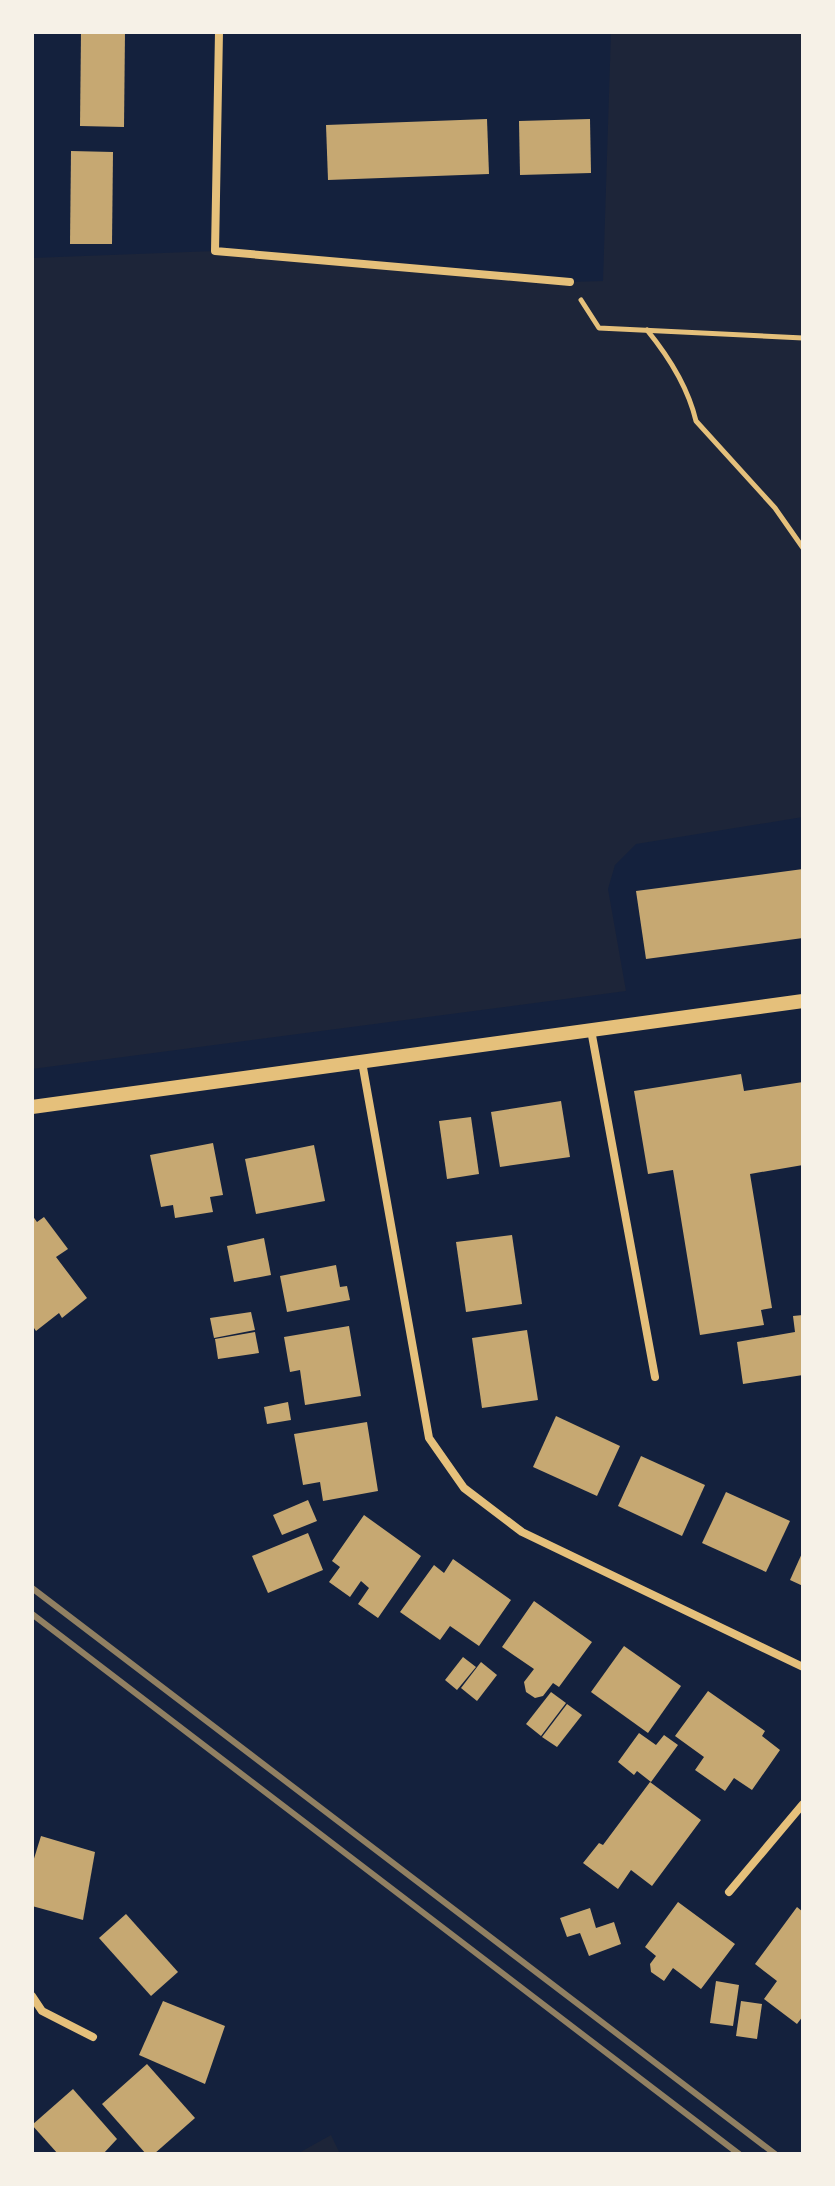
<svg xmlns="http://www.w3.org/2000/svg" width="835" height="2186" viewBox="0 0 835 2186" font-family="'Roboto Condensed',sans-serif">
<rect width="100%" height="100%" fill="#14213d"/>
<!-- green -->
<g fill="#1d2539">
<polygon points="611,32 803,32 803,817 636,844 615,865 608,889 626,991 32,1069 32,258 215,251 570,282 603,281"/>
<polygon points="331,2135 340,2154 297,2154"/>
</g>
<!-- building -->
<g fill="#c6a872">
<polygon points="81,32 125,32 124,127 80,126"/>
<polygon points="487,119 489,174 328,180 326,125"/>
<polygon points="590,119 591,173 520,175 519,121"/>
<polygon points="71,151 113,152 112,244 70,244"/>
<polygon points="803,869 803,938 646,959 636,891"/>
<polygon points="741,1074 744,1091 803,1082 803,1165 750,1174 772,1308 761,1310 764,1325 700,1335 673,1170 648,1174 634,1091"/>
<polygon points="561,1101 570,1157 500,1167 491,1112"/>
<polygon points="471,1117 479,1174 447,1179 439,1121"/>
<polygon points="213,1143 223,1195 210,1197 213,1212 175,1218 173,1205 161,1207 150,1155"/>
<polygon points="314,1145 325,1201 256,1214 245,1159"/>
<polygon points="32,1215 37,1222 44,1217 68,1249 56,1257 87,1298 62,1318 59,1313 36,1331 32,1325"/>
<polygon points="512,1235 522,1304 466,1312 456,1242"/>
<polygon points="264,1238 271,1275 234,1282 227,1246"/>
<polygon points="336,1265 340,1287 347,1286 350,1300 287,1312 280,1276"/>
<polygon points="251,1312 255,1330 214,1338 210,1318"/>
<polygon points="803,1315 803,1375 743,1384 737,1342 795,1332 793,1316"/>
<polygon points="349,1326 361,1396 305,1405 300,1370 290,1372 284,1337"/>
<polygon points="527,1330 538,1400 482,1408 472,1338"/>
<polygon points="255,1332 259,1353 218,1359 215,1339"/>
<polygon points="288,1402 291,1420 267,1424 264,1407"/>
<polygon points="556,1416 620,1446 597,1496 533,1467"/>
<polygon points="367,1422 378,1491 323,1501 320,1482 303,1485 294,1434"/>
<polygon points="641,1456 705,1485 682,1536 618,1506"/>
<polygon points="726,1492 790,1521 766,1572 702,1543"/>
<polygon points="308,1500 317,1521 282,1535 273,1515"/>
<polygon points="364,1515 421,1556 378,1618 358,1604 369,1588 361,1581 350,1597 329,1582 340,1567 332,1561"/>
<polygon points="308,1533 323,1570 268,1593 252,1556"/>
<polygon points="803,1551 803,1586 790,1580"/>
<polygon points="453,1559 511,1600 479,1646 450,1626 440,1640 400,1612 434,1565 444,1573"/>
<polygon points="534,1601 592,1642 559,1687 553,1683 543,1696 535,1698 526,1692 524,1682 534,1669 502,1647"/>
<polygon points="624,1646 681,1686 648,1733 591,1692"/>
<polygon points="463,1657 476,1667 457,1690 445,1680"/>
<polygon points="481,1662 497,1675 477,1701 461,1688"/>
<polygon points="708,1691 765,1731 762,1736 780,1750 752,1790 734,1778 725,1791 695,1770 704,1757 675,1736"/>
<polygon points="551,1692 566,1703 541,1736 526,1724"/>
<polygon points="567,1704 582,1715 557,1747 542,1737"/>
<polygon points="639,1733 656,1745 664,1735 678,1745 651,1782 637,1771 634,1775 618,1762"/>
<polygon points="650,1782 701,1820 652,1886 631,1870 618,1889 583,1863 599,1843 603,1845"/>
<polygon points="41,1836 95,1852 83,1920 32,1906 32,1865"/>
<polygon points="678,1902 735,1944 701,1989 673,1968 664,1981 651,1972 650,1964 656,1956 645,1947"/>
<polygon points="797,1907 803,1912 803,1993 801,1996 803,1997 803,2016 797,2024 764,1999 777,1981 755,1964"/>
<polygon points="590,1908 596,1928 614,1922 621,1944 589,1956 580,1933 567,1937 560,1918"/>
<polygon points="126,1914 178,1972 151,1996 99,1938"/>
<polygon points="716,1981 739,1985 733,2026 710,2023"/>
<polygon points="163,2001 225,2026 205,2084 139,2055"/>
<polygon points="741,2001 762,2004 757,2039 736,2036"/>
<polygon points="147,2064 195,2118 154,2154 146,2154 102,2104"/>
<polygon points="73,2089 117,2139 103,2154 58,2154 32,2125"/>
</g>
<g fill="none" stroke-linecap="round" stroke-linejoin="round">
<!-- path -->
<g stroke="#e5c07b" stroke-width="5">
<polyline points="581,300 599,328 803,338"/>
<path d="M647 330C669 357 688 387 696 421L775 508 803 548"/>
</g>
<!-- minor -->
<g stroke="#e5c07b" stroke-width="8">
<polyline points="219,32 215,251 570,282"/>
<polyline points="591,1030 655,1377"/>
<polyline points="362,1062 429,1438 464,1488 522,1532 803,1667"/>
<polyline points="729,1892 803,1804"/>
<polyline points="32,1996 42,2011 93,2037"/>
</g>
<!-- tertiary -->
<polyline stroke="#e5c07b" stroke-width="14" points="32,1107 803,1001"/>
<!-- rail -->
<g stroke="#918062" stroke-width="6">
<polyline points="32,1588 775,2154"/>
<polyline points="32,1614 739,2154"/>
</g>
</g>
<!-- border -->
<rect width="835" height="2186" fill="none" stroke="#f6f1e7" stroke-width="68"/>
</svg>
